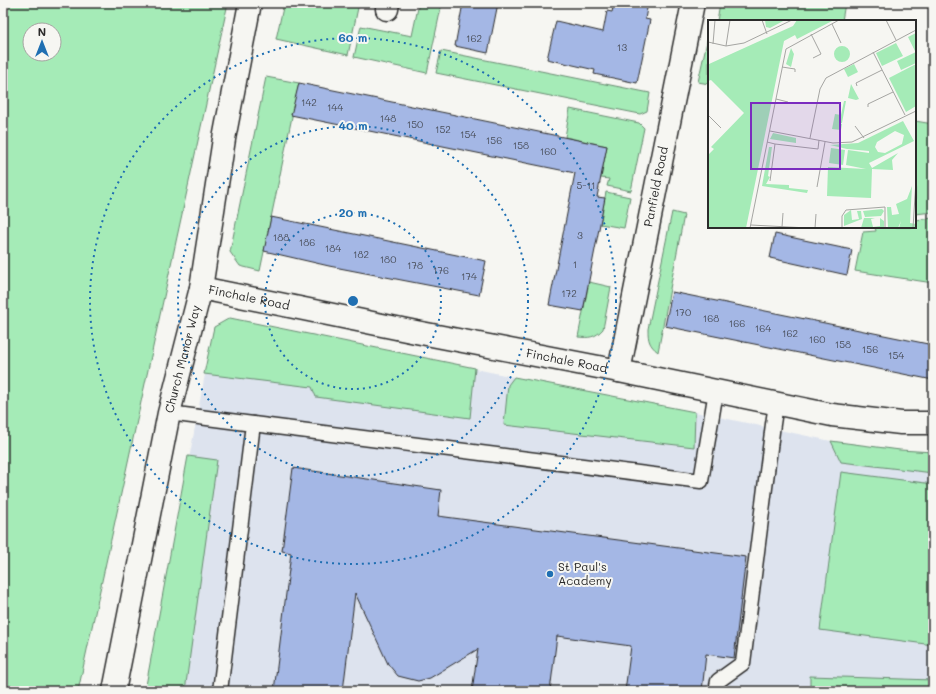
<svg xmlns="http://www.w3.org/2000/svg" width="936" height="694" viewBox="0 0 936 694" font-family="Mali,sans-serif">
<rect width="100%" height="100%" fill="#f6f6f2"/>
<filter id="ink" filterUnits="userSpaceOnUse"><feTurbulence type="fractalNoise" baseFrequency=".025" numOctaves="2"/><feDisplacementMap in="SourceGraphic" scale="8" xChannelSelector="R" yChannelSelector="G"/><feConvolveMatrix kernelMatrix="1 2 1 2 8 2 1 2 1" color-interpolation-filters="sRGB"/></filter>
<g filter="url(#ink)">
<!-- built -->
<polygon fill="#dde3ee" points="230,318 514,377 695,412 831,441 900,450 933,452 933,691 145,691 214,327"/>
<!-- green -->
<g fill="#a5ebb7" stroke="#688b71" fill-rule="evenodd">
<path d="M3 3H228L78 691H3ZM30 30H54V54H30Z"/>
<polygon points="284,3 359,3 348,55 276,39"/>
<polygon points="419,3 442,3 427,73 354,57 361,26 412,36"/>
<polygon points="720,3 845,3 842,21 717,21"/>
<polygon points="709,32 709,84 698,82"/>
<polygon points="441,51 650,93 647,111 640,114 436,73"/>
<polygon points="266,77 299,83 260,271 240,266 230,252"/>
<polygon points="570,109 639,123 644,128 631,191 607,186 609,179 601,178 607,146 565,137"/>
<polygon points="915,121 933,124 933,212 915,214"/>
<polygon points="606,192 630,197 624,228 600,224"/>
<path d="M672 212 684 215 658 352C649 345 648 340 648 329Z"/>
<polygon points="933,218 933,283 855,271 863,232 876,231 875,227 915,227 915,220"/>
<path d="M589 282 611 287 603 329C595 338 589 338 578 337Z"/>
<polygon points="230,318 475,368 470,418 316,397 312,387 204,374 214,327"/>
<polygon points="514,377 695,412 694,447 504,425 508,385"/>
<polygon points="831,441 900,450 933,452 933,473 841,462"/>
<polygon points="188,456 217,460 185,691 145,691"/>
<polygon points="841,472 933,484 933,645 820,630"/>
<polygon points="810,676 933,680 933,691 810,691"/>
</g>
<!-- building -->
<g fill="#a4b7e5" stroke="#2b2b2b">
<polygon points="463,3 498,3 488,53 455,46"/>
<polygon points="614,3 648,3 645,19 650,20 637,83 594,74 595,70 547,59 556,21 603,32 607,11 612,12"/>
<polygon points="299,83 607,146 597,197 605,198 583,311 549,305 575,173 291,115"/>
<polygon points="271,217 486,261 479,295 329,266 264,251"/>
<polygon points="775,234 852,250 847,275 770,258"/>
<polygon points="672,292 933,345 933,380 665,326"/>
<polygon points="293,468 441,490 438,516 746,557 734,658 706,654 702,691 625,691 631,646 557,636 550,691 472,691 478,649 430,678 418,681 398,676 388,664 355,593 343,691 274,691 291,553 282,551"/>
</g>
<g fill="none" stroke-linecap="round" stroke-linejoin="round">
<!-- service casing -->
<g stroke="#2b2b2b" stroke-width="17">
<g id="service">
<polyline points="169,413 253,424 220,691"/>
<polyline points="253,424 701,481 716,391"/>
<polyline points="716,691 718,681 743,663 773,424 776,404"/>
</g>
</g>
<!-- minor casing -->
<g stroke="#2b2b2b" stroke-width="25">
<g id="minor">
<polyline points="387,9 388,3"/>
<path id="s1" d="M201 288 416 332 619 371 832 415 901 423H933"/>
<path id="s2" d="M619 371 693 3"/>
<path id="s3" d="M114 691 169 413 201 288 224 139 250 3"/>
</g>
</g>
<!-- service -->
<use href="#service" stroke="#f6f6f2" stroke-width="14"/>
<!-- minor -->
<use href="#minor" stroke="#f6f6f2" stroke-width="22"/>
</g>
</g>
<!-- distance rings -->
<g fill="none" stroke="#1f6fb2" stroke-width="2" stroke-dasharray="2 4">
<circle cx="353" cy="301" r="88"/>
<circle cx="353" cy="301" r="175"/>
<circle cx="353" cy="301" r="263"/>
</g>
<!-- markers -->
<circle fill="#1f6fb2" stroke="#f6f6f2" stroke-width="1.5" cx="550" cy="574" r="4"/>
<g text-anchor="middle" stroke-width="4" stroke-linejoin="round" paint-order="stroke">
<!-- number labels -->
<g font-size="10" fill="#494e5a">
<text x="474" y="42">162</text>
<text x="622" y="51">13</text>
<text x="309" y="106">142</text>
<text x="335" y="111">144</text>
<text x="388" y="122">148</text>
<text x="415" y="128">150</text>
<text x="443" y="133">152</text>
<text x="468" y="138">154</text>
<text x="494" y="144">156</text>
<text x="521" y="149">158</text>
<text x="548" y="155">160</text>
<text x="586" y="189">5-11</text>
<text x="580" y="239">3</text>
<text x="281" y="241">188</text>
<text x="307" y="246">186</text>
<text x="333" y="252">184</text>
<text x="361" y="258">182</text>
<text x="388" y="263">180</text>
<text x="575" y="268">1</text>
<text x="415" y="269">178</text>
<text x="441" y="274">176</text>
<text x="469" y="280">174</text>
<text x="569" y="297">172</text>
<text x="683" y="316">170</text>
<text x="711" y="322">168</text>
<text x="737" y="327">166</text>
<text x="763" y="332">164</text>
<text x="790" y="337">162</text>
<text x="817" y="343">160</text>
<text x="843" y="348">158</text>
<text x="870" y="353">156</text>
<text x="896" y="359">154</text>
</g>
<!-- street labels -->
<g font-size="12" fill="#2b2b2b" stroke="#f6f6f2">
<text dy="4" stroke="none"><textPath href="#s2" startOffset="188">Panfield Road</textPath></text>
<text dy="4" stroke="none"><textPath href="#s1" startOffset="49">Finchale Road</textPath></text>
<text dy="4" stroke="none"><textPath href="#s3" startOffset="339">Church Manor Way</textPath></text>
<text dy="4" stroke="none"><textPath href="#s1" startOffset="373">Finchale Road</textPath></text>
</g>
<!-- poi labels -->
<g font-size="12" fill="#2b2b2b" stroke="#f6f6f2" text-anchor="start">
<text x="558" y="571">St Paul's<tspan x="558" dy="14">Academy</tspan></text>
</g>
</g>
<!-- overview -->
<g transform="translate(708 20)">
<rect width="208" height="208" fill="#f6f6f2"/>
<path d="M57 0H77L62 8 58 7ZM89 0H126L89 19 87 15 76 21 38 208H0V135L6 129 3 127 36 93 3 60 0 61 1 44 85 6ZM208 13V30L207 31 200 17ZM188 23 195 36 174 46 168 33ZM126 34a8 8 0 1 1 16 0a8 8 0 1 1-16 0ZM83 28 86 34 83 47 78 44ZM208 32V43L193 50 189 41ZM146 44 150 52 140 57 136 49ZM208 44V86L198 92 181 58ZM143 64 151 79 148 80 140 78ZM136 81H138L134 103 131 104H134L133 110 124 109 127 94 133 95ZM195 101 206 121 161 143 164 148 190 133 184 140 185 150 164 149 163 178 119 176 120 147 158 149 138 145 140 130 161 133V131L139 129 122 125 150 123ZM187 111 196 115 194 124 177 133 170 132 167 127 169 122ZM65 113 88 118V123L62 119ZM61 127H64L60 156 62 157 58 164 81 165V168L100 170 99 173 54 166ZM123 128 137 130 135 145 121 143ZM204 166 202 203 208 204V208H191L193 201 190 208H180L179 187H183L184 195 191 194 188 184 199 179ZM174 189 176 191 173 196 157 197 155 191ZM143 190 144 200 151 199 149 191H153L154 199 136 206V195ZM156 198H167L163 199 165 207 172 206V198L176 201V208H153Z" fill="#a5ebb7" fill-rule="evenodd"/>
<path fill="none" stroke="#a5a5a2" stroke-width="1" d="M54 0 59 14M178 0 188 20M124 4 133 23M103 14 113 34 105 38M0 22 18 26 36 23 84 0M5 24 7 0M18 26 22 0M165 32 197 95M74 47 87 49V52M149 66 148 63 174 50M68 79 80 82V84M160 87V84L185 72M0 95 13 108M147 106 156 118M62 111 125 123 144 122 208 91M102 118 112 69 118 58 208 10M59 122 67 124 62 161M67 124 110 129 111 120M109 167 117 122M43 205 100 208M74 207 75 193M42 208 78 29 131 0M107 208 108 194M134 208V196L138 190 177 187V208M205 208 208 160"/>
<path fill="#7b2cbf" fill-opacity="0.15" stroke="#7b2cbf" stroke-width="2" d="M43 83H132V149H43Z"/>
<rect width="208" height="208" fill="none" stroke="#2b2b2b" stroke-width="2"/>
</g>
<circle cx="353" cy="301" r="6" fill="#1f6fb2" stroke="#f6f6f2" stroke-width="2"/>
<g font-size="12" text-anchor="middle" font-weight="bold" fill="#1f6fb2" stroke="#f6f6f2" stroke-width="4" stroke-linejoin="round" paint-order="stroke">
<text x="353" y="42">60 m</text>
<text x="353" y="130">40 m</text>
<text x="353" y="217">20 m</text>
</g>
<!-- margin -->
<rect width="936" height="694" fill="none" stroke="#f6f6f2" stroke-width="16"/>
<rect x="8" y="8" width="920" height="678" fill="none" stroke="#2b2b2b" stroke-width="1.5" filter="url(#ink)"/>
<!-- north arrow -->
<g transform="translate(42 42)"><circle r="19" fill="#f6f6f2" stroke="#a5a5a2"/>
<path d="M0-3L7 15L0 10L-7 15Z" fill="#1f6fb2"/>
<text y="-6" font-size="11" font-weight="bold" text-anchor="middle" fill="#2b2b2b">N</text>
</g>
</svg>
